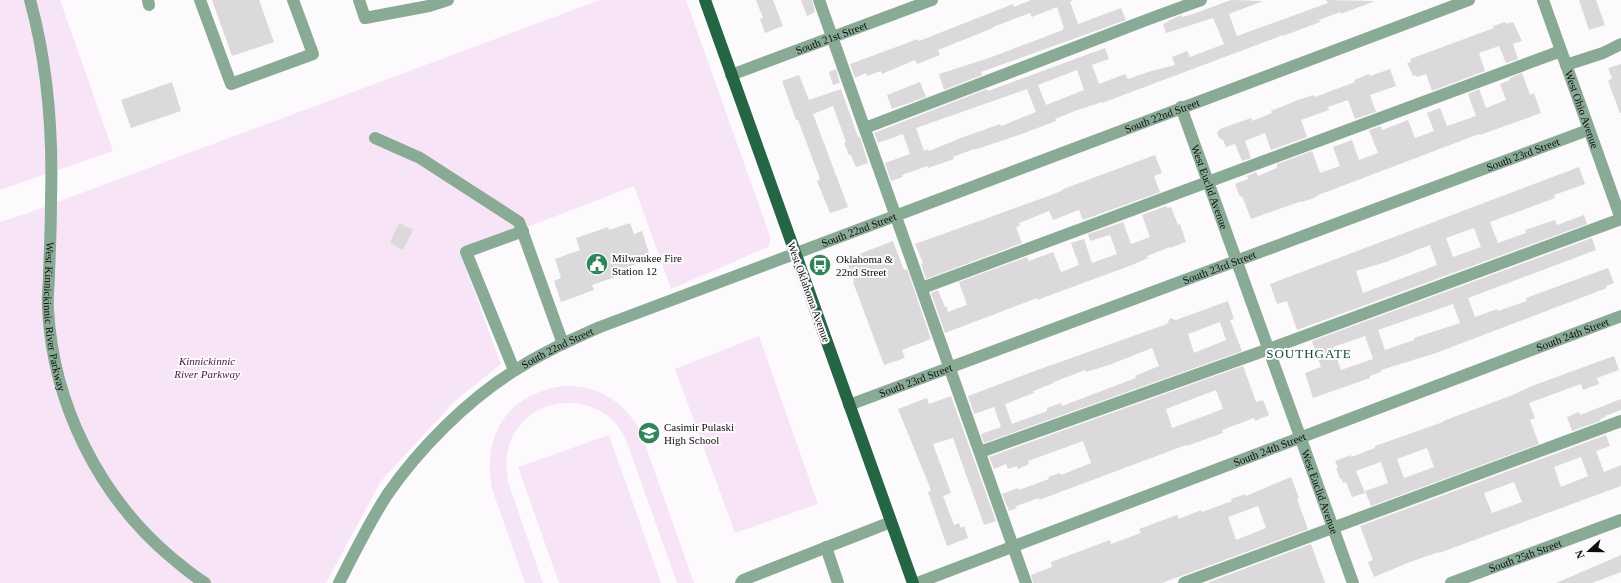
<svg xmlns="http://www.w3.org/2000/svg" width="1621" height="583" viewBox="0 0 1621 583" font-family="'Times New Roman',serif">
<rect width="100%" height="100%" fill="#fcfafc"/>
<!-- green -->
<g fill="#f8e4f7">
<polygon points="0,0 60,0 113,151 0,190"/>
<polygon points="600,0 686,0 770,236 771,240 768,247 671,289 634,186 460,253 501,364 455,401 381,481 326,583 0,583 0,222 25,214"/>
<polygon points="759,336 818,504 735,533 675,369"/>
<path d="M563 386C598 385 622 400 640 430L694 583H677L626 440C621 431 616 422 608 416 575 391 525 403 510 442 505 455 506 468 508 482L543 583H525L492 489C482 435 507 394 563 386Z"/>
<polygon points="609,435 661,583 559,583 518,467"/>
</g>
<!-- building -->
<g fill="#dbd9db" fill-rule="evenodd">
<polygon points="212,0 259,0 274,42 232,56"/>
<polygon points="756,0 773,0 783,26 765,33 760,19 763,18"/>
<polygon points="801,0 812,0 815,12 807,16"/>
<polygon points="1031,0 1073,0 1070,2 1078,24 1121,8 1126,20 981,72 982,75 944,90 939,74 989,58 1063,30 1063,28 1064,28 1057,7 1032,17 1030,13 993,27 993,28 938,50 940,55 917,64 915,60 882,74 881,71 867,76 866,73 855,78 850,64 918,39 919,41 1013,4 1014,7"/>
<path d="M1231 0 1263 1 1229 14 1237 36 1328 3 1326 0 1375 1 1341 14 1340 12 1319 20 1320 22 1283 36V35L1102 103V102L1075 111 1055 119 1056 121 1019 135 974 150V149L953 157 954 159 928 168 927 166 902 175 903 177 891 181 885 163 910 154 903 134 878 143 874 133 987 89 988 91 1105 48 1109 59 1092 65 1099 84 1125 74 1128 79 1151 71 1175 65 1172 57 1187 51 1190 57 1224 44 1213 18 1166 33 1163 24 1168 22V21L1181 15 1182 17 1193 14ZM1077 70 1084 90 1046 105 1038 85ZM1027 89 1036 112 1001 126 1000 124 961 138 929 151 928 149 924 151 916 128Z"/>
<polygon points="1579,0 1596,0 1605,25 1589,30"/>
<polygon points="1505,22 1506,24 1513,22 1522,41 1513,44 1518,59 1506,63 1499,46 1479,53 1485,71 1432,91 1426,74 1417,77 1416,75 1413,76 1407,63 1411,62 1410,59 1494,28 1493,26"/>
<polygon points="1621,64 1621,113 1620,113 1608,81 1612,78 1608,68"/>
<polygon points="836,69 840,83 833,85 829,72"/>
<polygon points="1390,69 1396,86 1370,95 1376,112 1355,119 1348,100 1328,107 1329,110 1301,120 1307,137 1271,150 1265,133 1245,141 1251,158 1242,161 1235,144 1226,147 1223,140 1219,138 1217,133 1220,129 1251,118 1252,121 1272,113 1271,111 1298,100 1314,95 1315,97 1355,82 1354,80 1369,74 1370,76"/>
<polygon points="1522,73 1530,95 1534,93 1541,113 1480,135 1479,134 1321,194 1314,198 1302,202 1302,201 1251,219 1242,196 1240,197 1235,184 1248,179 1247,176 1256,172 1258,176 1277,168 1277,164 1312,151 1320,173 1340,166 1333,147 1352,140 1359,160 1378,153 1369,130 1381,126 1382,130 1408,120 1415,138 1434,131 1427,113 1440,108 1447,126 1476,116 1468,94 1479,89 1486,108 1506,100 1500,84 1510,80 1510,78"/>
<polygon points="799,75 809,100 841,89 858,137 860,137 868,163 856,167 851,155 849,155 844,143 846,142 833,106 813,114 848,207 830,213 817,181 820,180 819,176 798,120 796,120 782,81"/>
<polygon points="172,82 181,111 131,128 121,100"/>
<polygon points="920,82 926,97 892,109 887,95"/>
<polygon points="1155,155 1162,173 1154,176 1160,192 1083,220 1079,210 1053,220 1049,211 1019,223 1020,226 1016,227 1022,243 926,279 921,264 923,263 915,244 1054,194 1063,190 1063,189"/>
<path d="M1579 167 1585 184 1554 195 1555 198 1490 222 1498 243 1526 233 1525 230 1555 220 1557 225 1584 215 1587 224 1297 330 1287 301 1277 304 1270 284ZM1474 228 1481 247 1453 257 1446 238ZM1430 245 1437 265 1363 293 1356 271 1386 262Z"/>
<polygon points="1166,206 1167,208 1171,207 1178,225 1180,224 1186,242 1170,248 1170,247 1147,256 1148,258 1132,265 1037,300 1037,298 945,333 931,293 938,290 945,307 947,307 948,312 967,305 959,282 1027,257 1029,261 1053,252 1061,272 1079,265 1071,243 1084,239 1092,263 1117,254 1110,235 1090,241 1088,234 1123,222 1131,244 1150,237 1142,215"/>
<polygon points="399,223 413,230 403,250 390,243"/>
<polygon points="630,223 634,234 642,231 651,259 622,269 624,274 592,285 594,290 561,302 554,281 561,278 555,259 580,250 576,238 608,227 609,230"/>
<path d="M1592 238 1596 250 1468 298 1475 317 1497 309 1498 311 1527 301 1526 298 1608 268 1614 283 1606 286 1607 288 1436 353 1381 370V372L1370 376V378L1313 398 1305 373 1321 367 1312 341ZM1453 304 1460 323 1414 338V340L1385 350 1378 330ZM1365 336 1373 359 1341 370 1333 347Z"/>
<polygon points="893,241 904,270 907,269 931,339 902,350 905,358 884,365 853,282 854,281 846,259"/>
<path d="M1228 301 1234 319 1230 320 1242 351 984 443 981 434 1001 427 994 407 974 414 968 396 1043 368 1167 324 1170 318 1176 320ZM1220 322 1226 340 1194 353 1188 334ZM1152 348 1159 366 1135 376 1136 378 1062 406 1061 403 1047 408V411L1012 424 1005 404 1034 393 1033 391 1054 383V382L1085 370 1086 372 1109 365Z"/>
<path d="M1614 356 1619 370 1597 378 1599 384 1583 390 1581 384 1529 403 1535 418 1530 420 1539 444 1371 506 1365 491 1388 483 1381 462 1356 471 1365 493 1352 497 1346 482 1343 483 1342 479H1340L1336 468H1338L1335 461 1351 455V457L1375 448V446L1443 422V421L1510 396 1532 386ZM1427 448 1434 467 1404 478 1397 459Z"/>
<path d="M1243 366 1256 402 1263 400 1269 415 1255 421 1254 418 1222 430 1223 433 1187 446 1186 445 1039 500V498L1016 506 1017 508 1009 511 1002 494 1018 488 1019 490 1049 479 1048 477 1060 473 1061 475 1091 463 1083 441 1028 461 1029 464 1018 469 1017 466 1008 469 1006 464 994 469 989 457ZM1216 390 1223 409 1172 428 1166 409Z"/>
<polygon points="951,396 996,521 984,525 953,438 933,444 951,493 943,496 954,525 959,523 961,528 964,526 968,538 947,546 928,492 931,491 929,485 898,409 927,398 929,404"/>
<polygon points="1621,399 1621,410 1605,416 1606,417 1600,419 1600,421 1572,431 1567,417 1579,412 1580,415"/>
<path d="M1606 435 1610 446 1596 451 1604 472 1621 465V486L1439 553V552L1410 562 1374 577 1368 562 1373 560 1360 526ZM1581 457 1588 476 1561 487 1554 467ZM1514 482 1522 502 1492 513 1484 493Z"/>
<path d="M1291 477 1299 498 1297 499 1308 529 1306 530 1162 583H1033L1031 575 1052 567 1051 562 1110 540 1111 544 1141 533 1139 529 1177 515 1179 519 1201 510 1202 512 1232 501 1231 499 1245 494 1246 496ZM1258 506 1266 528 1236 540 1228 517Z"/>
<polygon points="1311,544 1325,583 1209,583 1209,582"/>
<polygon points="1621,555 1621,572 1592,583 1556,583"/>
</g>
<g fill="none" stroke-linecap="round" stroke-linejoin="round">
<!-- minor -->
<g stroke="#89aa95" stroke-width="12">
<path id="s1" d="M30 0C48 65 53 132 51 200 51 225 50 249 49 274 49 286 47 298 48 309 53 404 99 497 172 558 183 567 193 576 205 583"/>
<polyline points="148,0 149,5"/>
<polyline points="200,0 231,84 313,54 293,0"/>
<polyline points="359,0 365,18 429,6 448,0"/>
<polyline points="819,0 1026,583"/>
<path id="s2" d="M1543 0 1621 219"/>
<polyline points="1566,65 1603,53 1621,44"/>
<path id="s3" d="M731 75 932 0"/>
<path id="s4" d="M1181 107 1353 583"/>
<polyline points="865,128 1149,19 1201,0"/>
<polyline points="375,138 420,158 519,222 563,344"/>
<polyline points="922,288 1561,51"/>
<polyline points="514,370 466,252 523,231"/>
<path id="s5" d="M849 405 1588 130"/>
<polyline points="980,452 1269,349 1621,219"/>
<polyline points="826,547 838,583"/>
<path id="s6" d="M339 583C354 553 369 523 387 495 418 450 467 400 514 371 541 353 571 340 600 327L1469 0"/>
<polyline points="741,583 743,580 891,522"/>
<path id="s7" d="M917 583 1621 316"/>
<polyline points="1184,583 1621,421"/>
<path id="s8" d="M1451 583 1621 520"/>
</g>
<!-- major -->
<polyline stroke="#246643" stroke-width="12" points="705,0 913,583"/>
</g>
<!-- icons -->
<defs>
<g id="civic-disc" transform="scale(1.15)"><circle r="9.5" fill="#2f8558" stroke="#fcfafc"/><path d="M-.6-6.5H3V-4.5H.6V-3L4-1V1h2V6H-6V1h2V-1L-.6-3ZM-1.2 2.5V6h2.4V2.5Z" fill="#fff"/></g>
<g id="bus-disc" transform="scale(1.15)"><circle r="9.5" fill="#2f8558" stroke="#fcfafc"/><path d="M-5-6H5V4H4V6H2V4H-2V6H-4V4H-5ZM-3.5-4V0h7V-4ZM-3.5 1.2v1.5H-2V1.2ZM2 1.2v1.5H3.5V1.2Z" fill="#fff"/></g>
<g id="school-disc" transform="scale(1.15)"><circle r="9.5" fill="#2f8558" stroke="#fcfafc"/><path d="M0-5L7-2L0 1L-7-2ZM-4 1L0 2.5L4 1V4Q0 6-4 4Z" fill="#fff"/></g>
</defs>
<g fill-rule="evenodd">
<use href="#civic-disc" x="597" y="264"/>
<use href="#bus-disc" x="820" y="265"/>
<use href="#school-disc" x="649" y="433"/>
</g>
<g text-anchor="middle" stroke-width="4" stroke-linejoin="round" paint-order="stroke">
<!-- street labels -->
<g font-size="11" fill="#0f0e0f" stroke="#fcfafc">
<text dy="4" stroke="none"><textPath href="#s3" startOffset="107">South 21st Street</textPath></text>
<text dy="4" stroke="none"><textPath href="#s2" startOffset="116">West Ohio Avenue</textPath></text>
<text dy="4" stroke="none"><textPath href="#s6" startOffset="976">South 22nd Street</textPath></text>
<text dy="4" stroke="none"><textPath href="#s5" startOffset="719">South 23rd Street</textPath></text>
<text dy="4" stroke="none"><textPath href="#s4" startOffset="85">West Euclid Avenue</textPath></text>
<text dy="4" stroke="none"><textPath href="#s6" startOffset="652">South 22nd Street</textPath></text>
<text dy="4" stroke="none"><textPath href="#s5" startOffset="395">South 23rd Street</textPath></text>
<text transform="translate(809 292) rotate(70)" y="4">West Oklahoma Avenue</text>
<text dy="4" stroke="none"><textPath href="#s1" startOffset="319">West Kinnickinnic River Parkway</textPath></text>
<text dy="4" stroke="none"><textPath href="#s7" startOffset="701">South 24th Street</textPath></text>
<text dy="4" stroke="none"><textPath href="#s6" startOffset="328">South 22nd Street</textPath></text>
<text dy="4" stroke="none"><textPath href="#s5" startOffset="71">South 23rd Street</textPath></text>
<text dy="4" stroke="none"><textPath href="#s7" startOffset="377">South 24th Street</textPath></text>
<text dy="4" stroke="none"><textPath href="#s4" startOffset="409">West Euclid Avenue</textPath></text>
<text dy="4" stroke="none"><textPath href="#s8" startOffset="79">South 25th Street</textPath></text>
</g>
<!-- poi labels -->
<g font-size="11" fill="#0f0e0f" stroke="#fcfafc" text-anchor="start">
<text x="612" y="262">Milwaukee Fire<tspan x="612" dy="13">Station 12</tspan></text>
<text x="836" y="263">Oklahoma &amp;<tspan x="836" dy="13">22nd Street</tspan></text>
<text x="664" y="431">Casimir Pulaski<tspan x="664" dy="13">High School</tspan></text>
</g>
<!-- park labels -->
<g font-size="11" font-style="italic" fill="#462446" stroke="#fcfafc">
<text x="207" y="365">Kinnickinnic<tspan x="207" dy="13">River Parkway</tspan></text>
</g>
<!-- quarter labels -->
<g font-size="13" letter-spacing="1" fill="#0f4d2f" stroke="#fcfafc">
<text x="1309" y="358">SOUTHGATE</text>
</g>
</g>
<!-- north arrow -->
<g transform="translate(1589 551) rotate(249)" stroke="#fcfafc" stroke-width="3" paint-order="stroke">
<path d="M0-3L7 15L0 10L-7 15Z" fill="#0f0e0f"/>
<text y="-6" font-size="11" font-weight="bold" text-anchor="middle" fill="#0f0e0f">N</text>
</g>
</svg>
